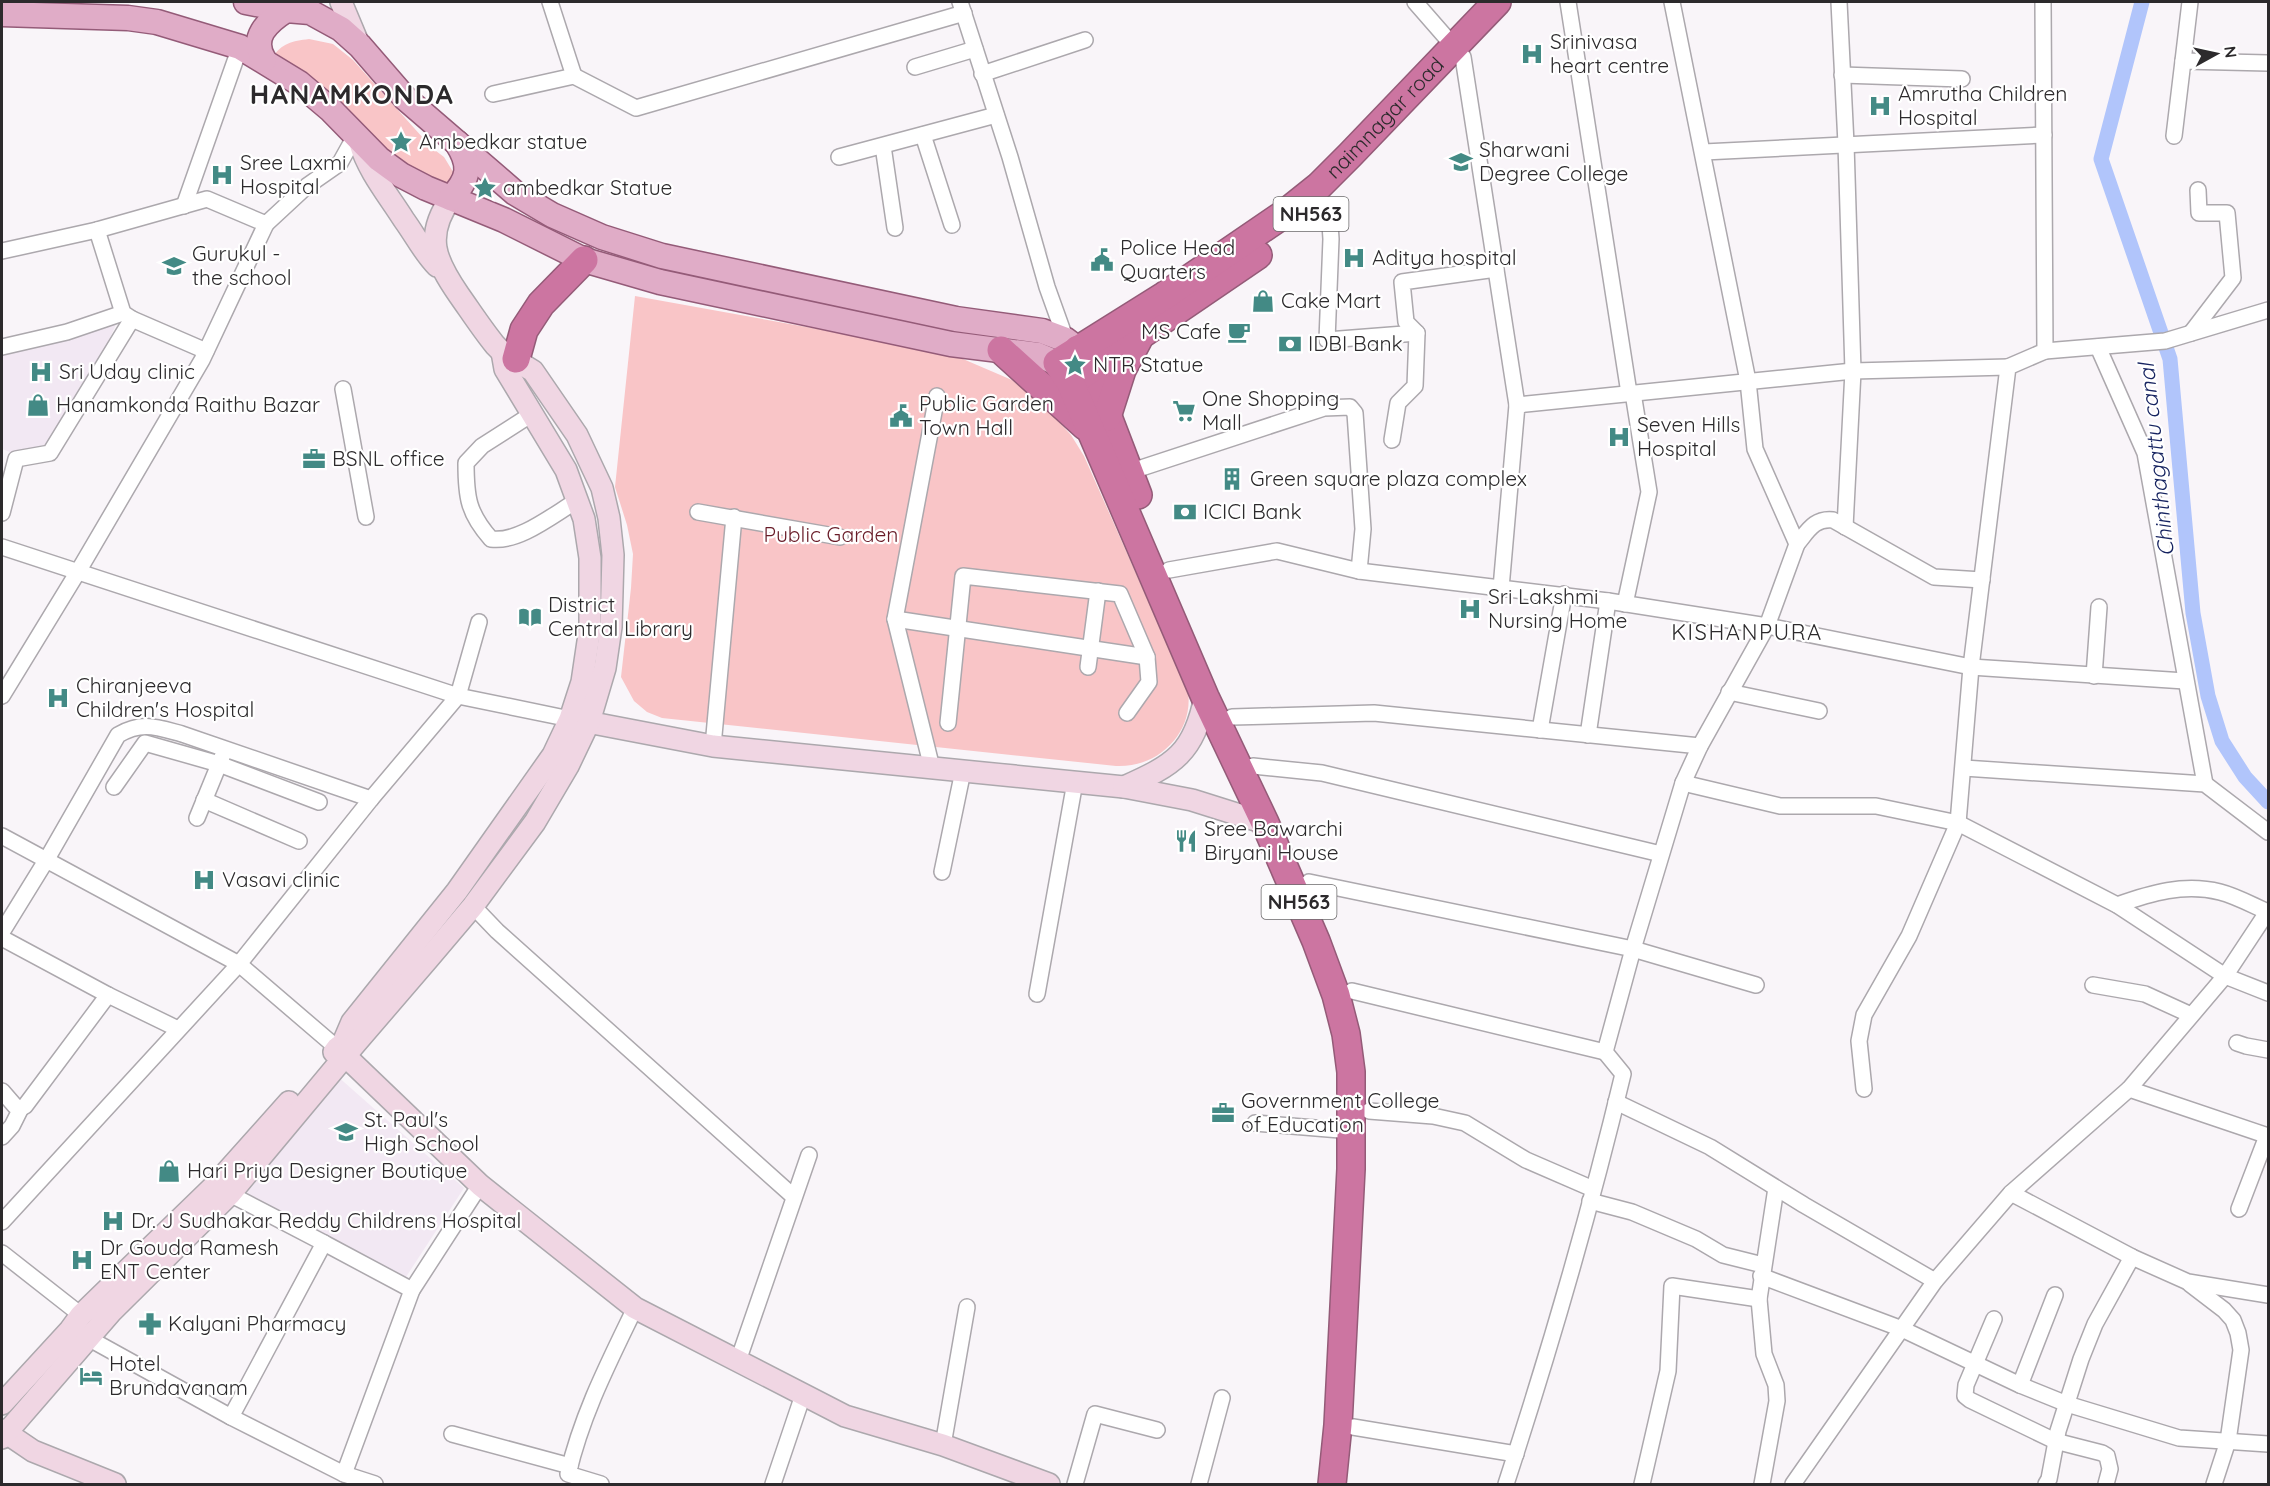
<svg xmlns="http://www.w3.org/2000/svg" width="2270" height="1486" viewBox="0 0 2270 1486" font-family="Quicksand,sans-serif">
<rect width="100%" height="100%" fill="#f9f5f9"/>
<!-- built -->
<g fill="#f2e8f3">
<polygon points="117,322 99,363 51,446 18,455 2,449 2,356"/>
<polygon points="336,1075 464,1188 404,1280 244,1193"/>
</g>
<!-- green -->
<g fill="#f9c5c7">
<path d="M309 39 333 44 353 60 432 148 444 157 455 175 452 189 423 183 272 58C282 43 292 41 309 39Z"/>
<path d="M635 296 823 330 956 356 1012 380 1042 404 1071 435 1084 456 1188 691C1194 733 1158 768 1116 766L662 718 647 712 634 701 621 677 631 588 633 554 627 525 615 487Z"/>
</g>
<g fill="none" stroke-linecap="round" stroke-linejoin="round">
<!-- canal -->
<polyline stroke="#b1c5fb" stroke-width="15" points="2142,2 2101,159 2170,359 2193,613 2208,696 2222,741 2245,777 2268,802"/>
<!-- street casing -->
<g stroke="#aca8ad" stroke-width="18">
<g id="street">
<polyline points="550,2 574,76"/>
<polyline points="960,2 1010,157 1047,287 1066,340"/>
<polyline points="1415,2 1463,57 1517,405"/>
<polyline points="1568,2 1629,393"/>
<polyline points="1839,2 1846,144 1853,371 1845,527"/>
<polyline points="2183,61 2190,2"/>
<polyline points="915,67 975,49"/>
<polyline points="982,74 1085,40"/>
<polyline points="1842,75 1962,79"/>
<polyline points="493,94 574,76 636,108 964,13"/>
<polyline points="923,135 952,225"/>
<polyline points="2174,136 2183,61 2268,63"/>
<polyline points="883,146 895,228"/>
<polyline points="1704,152 2044,135"/>
<polyline points="839,157 996,115"/>
<polyline points="184,206 240,47"/>
<polyline points="1319,208 1330,224 1331,239 1327,340 1417,333"/>
<polyline points="97,230 123,313 132,319 206,351"/>
<polyline points="2,251 97,230 207,199 266,224 307,186 340,163 355,136"/>
<polyline points="2191,333 2233,278 2227,213 2199,213 2198,190"/>
<polyline points="2,347 67,332 123,313"/>
<polyline points="2098,347 2145,453 2205,784"/>
<polyline points="2045,351 2165,341 2268,310"/>
<polyline points="343,389 366,517"/>
<path d="M532 414 482 446 466 463C466 497 468 513 491 539 519 543 554 514 578 500"/>
<polyline points="1392,440 1398,403 1415,386 1417,333 1406,322 1402,282 1496,269"/>
<polyline points="1129,472 1324,408 1350,407 1355,413 1363,529 1359,571"/>
<polyline points="698,512 840,537"/>
<polyline points="2,513 16,459 50,453 132,319"/>
<path d="M1797 544C1808 531 1814 518 1833 520L1934 577 1982 580"/>
<polyline points="2,547 458,696 570,719"/>
<polyline points="1169,570 1277,551 1359,571 1608,601 1767,626 1971,667 2185,681"/>
<polyline points="1501,588 1517,405 1853,371 2008,367"/>
<polyline points="1625,604 1649,492 1633,393"/>
<polyline points="895,619 1147,657"/>
<polyline points="1088,667 1098,591"/>
<polyline points="2094,676 2099,607"/>
<polyline points="1729,692 1819,711"/>
<polyline points="2,696 79,570 202,360 266,224"/>
<polyline points="1232,717 1374,713 1700,746"/>
<polyline points="948,723 963,576 1120,594 1147,657 1149,682 1127,713"/>
<polyline points="1540,730 1564,594"/>
<polyline points="1588,735 1608,601"/>
<polyline points="713,746 734,517"/>
<polyline points="1253,766 1322,773 1661,854"/>
<polyline points="932,768 895,619 937,396"/>
<polyline points="1964,768 2205,784 2268,832"/>
<polyline points="1683,783 1780,806 1876,806 1958,823 2117,905 2225,976 2268,993"/>
<polyline points="114,787 145,743 219,764 319,802"/>
<polyline points="204,800 299,841"/>
<polyline points="197,818 222,757"/>
<polyline points="2,836 239,964 337,1048"/>
<polyline points="942,872 963,771"/>
<polyline points="1309,882 1633,949 1756,985"/>
<path d="M2117 905C2151 893 2184 883 2220 892 2236 896 2252 905 2268 912"/>
<polyline points="473,906 497,931 794,1197"/>
<path d="M2 932 47 859 118 735C142 721 156 727 182 734L371 799"/>
<polyline points="2,938 108,995 178,1029"/>
<polyline points="2093,985 2145,994 2191,1015"/>
<polyline points="1352,991 1605,1052"/>
<polyline points="1037,994 1075,782"/>
<polyline points="2237,1043 2246,1046 2268,1050"/>
<polyline points="1864,1089 1859,1041 1864,1015 1909,936 1958,823 1971,667 2008,367 2045,351 2043,2"/>
<polyline points="2129,1089 2268,1136"/>
<polyline points="2,1091 15,1106 21,1108 25,1106 108,995"/>
<polyline points="1616,1102 1710,1147 1804,1205 1935,1281"/>
<polyline points="1369,1111 1433,1116 1465,1123 1526,1160 1593,1189"/>
<polyline points="1255,1123 1352,1131"/>
<polyline points="2,1137 12,1126 21,1108"/>
<polyline points="222,1190 324,1243 231,1417"/>
<polyline points="2011,1193 2132,1257 2188,1282 2268,1295"/>
<polyline points="1590,1201 1632,1212 1696,1239 1723,1255 1763,1265"/>
<polyline points="2239,1209 2267,1136"/>
<polyline points="2,1222 239,964 371,799 458,696 479,622"/>
<polyline points="324,1243 412,1290"/>
<polyline points="2,1253 81,1315"/>
<polyline points="1761,1276 1902,1329 2020,1385 2067,1404 2179,1438 2268,1444"/>
<polyline points="2190,1284 2224,1310 2233,1320 2238,1333 2241,1350 2228,1441 2214,1484"/>
<polyline points="1994,1319 1966,1385 1965,1396 1970,1400 2055,1441 2102,1453 2107,1456 2110,1469 2106,1484"/>
<polyline points="88,1338 231,1417 344,1474 412,1290 480,1185"/>
<polyline points="738,1361 809,1155"/>
<polyline points="2020,1385 2055,1295"/>
<polyline points="1353,1427 1516,1454"/>
<polyline points="452,1434 570,1466"/>
<polyline points="943,1445 967,1307"/>
<polyline points="344,1474 375,1484"/>
<path d="M601 1484 568 1474C582 1414 609 1362 635 1308"/>
<polyline points="773,1484 803,1395"/>
<polyline points="1075,1484 1095,1414 1157,1430"/>
<polyline points="1199,1484 1222,1398"/>
<path d="M1506 1484C1550 1349 1590 1212 1623 1074L1605 1052 1633 949 1683 783 1700 746 1767 626 1797 544 1755 449 1748 381 1672 2"/>
<polyline points="1642,1484 1668,1371 1672,1286 1759,1299"/>
<polyline points="1762,1484 1777,1401 1776,1385 1764,1354 1759,1299 1776,1188"/>
<polyline points="1793,1484 1935,1281 2011,1193 2129,1089 2225,976 2268,911"/>
<polyline points="2046,1484 2049,1479 2058,1431 2081,1359 2095,1324 2132,1257"/>
</g>
</g>
<!-- secondary casing -->
<g stroke="#aca8ad" stroke-width="24">
<g id="secondary">
<polyline points="341,2 359,45"/>
<path d="M360 143C368 171 389 196 404 220 415 235 424 253 437 266"/>
<polyline points="577,720 713,746 1124,787 1192,800 1265,823"/>
<path d="M1124 787C1174 765 1194 753 1205 697"/>
<polyline points="337,1048 480,1185 635,1308 845,1416 943,1445 1049,1484"/>
<polyline points="334,1052 343,1043 352,1022 457,891 553,755 570,719 582,682 590,628 590,558 584,519 566,470 505,369 502,352"/>
<polyline points="2,1404 70,1330 81,1315 214,1186 289,1102"/>
<polyline points="2,1430 33,1451 115,1484"/>
<path d="M2 1438 112 1311 230 1194 355 1044 429 958 473 906 535 822 568 766 589 722 605 668 611 627 613 555 609 518 602 488 577 435 533 371 502 352 495 345C482 329 471 312 459 295 435 260 424 236 451 198"/>
</g>
</g>
<!-- primary casing -->
<g stroke="#945b78" stroke-width="27">
<g id="primary">
<polyline points="246,2 286,10"/>
<polyline points="2,14 128,18 157,22 240,47 299,83 331,110 379,159 401,175 426,188 504,220 584,260 660,282 951,344 1038,355 1057,363"/>
<path d="M264 60C250 38 267 22 286 10L310 12 341 29 360 46 405 98 515 193 552 215 602 237 662 256 956 319 1042 331 1066 340 1078 349"/>
<path d="M451 198C470 178 471 165 457 143"/>
</g>
</g>
<!-- highway casing -->
<g stroke="#945b78" stroke-width="30">
<g id="highway">
<polyline points="1078,349 1090,370 1138,495"/>
<polyline points="1001,350 1085,426"/>
<polyline points="516,359 524,330 541,304 584,260"/>
<polyline points="1076,379 1258,255"/>
<polyline points="1107,417 1122,370 1138,340"/>
<path id="s1" d="M1332 1484 1338 1425 1351 1169V1072L1346 1034 1336 995 1316 941 1265 823 1205 697 1070 382 1057 363 1164 296 1284 214 1319 186 1350 155 1497 2"/>
</g>
</g>
<!-- street -->
<use href="#street" stroke="#fff" stroke-width="15"/>
<!-- secondary -->
<use href="#secondary" stroke="#f0d6e3" stroke-width="21"/>
<!-- primary -->
<use href="#primary" stroke="#e0acc7" stroke-width="24"/>
<!-- highway -->
<use href="#highway" stroke="#cc75a1" stroke-width="27"/>
</g>
<!-- icons -->
<defs>
<g id="hospital-bare" transform="scale(1.8)"><path d="M-5-5h3v3.5h4V-5h3V5h-3V1.5h-4V5h-3Z" fill="#438a85" stroke="#fff" stroke-width="2.5" paint-order="stroke"/></g>
<g id="sight-bare" transform="scale(1.8)"><path d="M0-6L1.8-2.2L6-1.7L2.9 1.2L3.7 5.4L0 3.3L-3.7 5.4L-2.9 1.2L-6-1.7L-1.8-2.2Z" fill="#438a85" stroke="#fff" stroke-width="2.5" paint-order="stroke"/></g>
<g id="university-bare" transform="scale(1.8)"><path d="M0-5L7-2L0 1L-7-2ZM-4 1L0 2.5L4 1V4Q0 6-4 4Z" fill="#438a85" stroke="#fff" stroke-width="2.5" paint-order="stroke"/></g>
<g id="civic-bare" transform="scale(1.8)"><path d="M-.6-6.5H3V-4.5H.6V-3L4-1V1h2V6H-6V1h2V-1L-.6-3ZM-1.2 2.5V6h2.4V2.5Z" fill="#438a85" stroke="#fff" stroke-width="2.5" paint-order="stroke"/></g>
<g id="school-bare" transform="scale(1.8)"><path d="M0-5L7-2L0 1L-7-2ZM-4 1L0 2.5L4 1V4Q0 6-4 4Z" fill="#438a85" stroke="#fff" stroke-width="2.5" paint-order="stroke"/></g>
<g id="shop-bare" transform="scale(1.8)"><path d="M-5-2.5h2.3a2.7 3.5 0 0 1 5.4 0H5L5.5 6h-11ZM-1.5-2.5h3a1.5 2.3 0 0 0-3 0Z" fill="#438a85" stroke="#fff" stroke-width="2.5" paint-order="stroke"/></g>
<g id="cafe-bare" transform="scale(1.8)"><path d="M-5.5-4.5H6V0H3Q3 3.5 0 3.5H-2.5Q-5.5 3.5-5.5 0ZM3-3.2v2h1.7v-2ZM-6 4.5H4V6H-6Z" fill="#438a85" stroke="#fff" stroke-width="2.5" paint-order="stroke"/></g>
<g id="bank-bare" transform="scale(1.8)"><path d="M-6-4H6V4H-6ZM0-2.3a2.3 2.3 0 1 0 0 4.6a2.3 2.3 0 1 0 0-4.6Z" fill="#438a85" stroke="#fff" stroke-width="2.5" paint-order="stroke"/></g>
<g id="supermarket-bare" transform="scale(1.8)"><path d="M-6-5.5h2.5l.6 2H6L4.5 2H-2.5L-4.4-4H-6ZM-1.5 3.2a1.3 1.3 0 1 0 .1 0ZM3 3.2a1.3 1.3 0 1 0 .1 0Z" fill="#438a85" stroke="#fff" stroke-width="2.5" paint-order="stroke"/></g>
<g id="office-bare" transform="scale(1.8)"><path d="M-6-3h4V-5.5h4V-3h4V5H-6ZM-1-4.5V-3h2v-1.5ZM-6 0V1H6V0Z" fill="#438a85" stroke="#fff" stroke-width="2.5" paint-order="stroke"/></g>
<g id="building-bare" transform="scale(1.8)"><path d="M-4-6H4V6H1V3H-1V6H-4ZM-2.5-4.3h1.7v1.8h-1.7ZM.8-4.3h1.7v1.8H.8ZM-2.5-1h1.7V.8h-1.7ZM.8-1h1.7V.8H.8Z" fill="#438a85" stroke="#fff" stroke-width="2.5" paint-order="stroke"/></g>
<g id="library-bare" transform="scale(1.8)"><path d="M-6-4Q-3-5.5-.7-3.5V5Q-3 3-6 4ZM6-4Q3-5.5 .7-3.5V5Q3 3 6 4Z" fill="#438a85" stroke="#fff" stroke-width="2.5" paint-order="stroke"/></g>
<g id="restaurant-bare" transform="scale(1.8)"><path d="M-5-6h1v4h1v-4h1v4h1v-4h1v5L-1.5 .5V6h-2V.5L-5-1ZM5-6V6H3V1.5H1.5Q1.5-4 5-6Z" fill="#438a85" stroke="#fff" stroke-width="2.5" paint-order="stroke"/></g>
<g id="pharmacy-bare" transform="scale(1.8)"><path d="M-2-6h4v4h4v4h-4v4h-4v-4h-4v-4h4Z" fill="#438a85" stroke="#fff" stroke-width="2.5" paint-order="stroke"/></g>
<g id="hotel-bare" transform="scale(1.8)"><path d="M-6-4.5h1.5V1H6V5H4.5V3h-9V5H-6ZM-4 0a1.8 1.8 0 1 1 3.6 0ZM.5 0V-2.5h3Q6-2.5 6 0Z" fill="#438a85" stroke="#fff" stroke-width="2.5" paint-order="stroke"/></g>
</defs>
<g fill-rule="evenodd">
<use href="#hospital-bare" x="1532" y="54"/>
<use href="#hospital-bare" x="1880" y="106"/>
<use href="#sight-bare" x="401" y="142"/>
<use href="#university-bare" x="1461" y="162"/>
<use href="#hospital-bare" x="222" y="175"/>
<use href="#sight-bare" x="485" y="188"/>
<use href="#hospital-bare" x="1354" y="258"/>
<use href="#civic-bare" x="1102" y="260"/>
<use href="#school-bare" x="174" y="266"/>
<use href="#shop-bare" x="1263" y="301"/>
<use href="#cafe-bare" x="1239" y="332"/>
<use href="#bank-bare" x="1290" y="344"/>
<use href="#sight-bare" x="1075" y="365"/>
<use href="#hospital-bare" x="41" y="372"/>
<use href="#shop-bare" x="38" y="405"/>
<use href="#supermarket-bare" x="1184" y="411"/>
<use href="#civic-bare" x="901" y="416"/>
<use href="#hospital-bare" x="1619" y="437"/>
<use href="#office-bare" x="314" y="459"/>
<use href="#building-bare" x="1232" y="479"/>
<use href="#bank-bare" x="1185" y="512"/>
<use href="#hospital-bare" x="1470" y="609"/>
<use href="#library-bare" x="530" y="617"/>
<use href="#hospital-bare" x="58" y="698"/>
<use href="#restaurant-bare" x="1186" y="841"/>
<use href="#hospital-bare" x="204" y="880"/>
<use href="#office-bare" x="1223" y="1113"/>
<use href="#school-bare" x="346" y="1132"/>
<use href="#shop-bare" x="169" y="1171"/>
<use href="#hospital-bare" x="113" y="1221"/>
<use href="#hospital-bare" x="82" y="1260"/>
<use href="#pharmacy-bare" x="150" y="1324"/>
<use href="#hotel-bare" x="91" y="1376"/>
</g>
<g text-anchor="middle" stroke-width="4.5" stroke-linejoin="round" paint-order="stroke">
<!-- shield labels -->
<g fill="#fff" stroke="#6b6a6b" stroke-width="1.5">
<rect x="1273.5" y="197" width="75" height="34" rx="4.5"/>
<rect x="1261.5" y="885" width="75" height="34" rx="4.5"/>
</g>
<g font-size="20" font-weight="bold" fill="#2c2a2c">
<text x="1311" y="221">NH563</text>
<text x="1299" y="909">NH563</text>
</g>
<!-- poi labels -->
<g font-size="21" fill="#2c2a2c" stroke="#fff" text-anchor="start">
<text x="1550" y="49">Srinivasa<tspan x="1550" dy="24">heart centre</tspan></text>
<text x="1898" y="101">Amrutha Children<tspan x="1898" dy="24">Hospital</tspan></text>
<text x="419" y="149">Ambedkar statue</text>
<text x="1479" y="157">Sharwani<tspan x="1479" dy="24">Degree College</tspan></text>
<text x="240" y="170">Sree Laxmi<tspan x="240" dy="24">Hospital</tspan></text>
<text x="503" y="195">ambedkar Statue</text>
<text x="1120" y="255">Police Head<tspan x="1120" dy="24">Quarters</tspan></text>
<text x="192" y="261">Gurukul -<tspan x="192" dy="24">the school</tspan></text>
<text x="1372" y="265">Aditya hospital</text>
<text x="1281" y="308">Cake Mart</text>
<text x="1221" y="339" text-anchor="end">MS Cafe</text>
<text x="1308" y="351">IDBI Bank</text>
<text x="1093" y="372">NTR Statue</text>
<text x="59" y="379">Sri Uday clinic</text>
<text x="1202" y="406">One Shopping<tspan x="1202" dy="24">Mall</tspan></text>
<text x="919" y="411">Public Garden<tspan x="919" dy="24">Town Hall</tspan></text>
<text x="56" y="412">Hanamkonda Raithu Bazar</text>
<text x="1637" y="432">Seven Hills<tspan x="1637" dy="24">Hospital</tspan></text>
<text x="332" y="466">BSNL office</text>
<text x="1250" y="486">Green square plaza complex</text>
<text x="1203" y="519">ICICI Bank</text>
<text x="1488" y="604">Sri Lakshmi<tspan x="1488" dy="24">Nursing Home</tspan></text>
<text x="548" y="612">District<tspan x="548" dy="24">Central Library</tspan></text>
<text x="76" y="693">Chiranjeeva<tspan x="76" dy="24">Children's Hospital</tspan></text>
<text x="1204" y="836">Sree Bawarchi<tspan x="1204" dy="24">Biryani House</tspan></text>
<text x="222" y="887">Vasavi clinic</text>
<text x="1241" y="1108">Government College<tspan x="1241" dy="24">of Education</tspan></text>
<text x="364" y="1127">St. Paul's<tspan x="364" dy="24">High School</tspan></text>
<text x="187" y="1178">Hari Priya Designer Boutique</text>
<text x="131" y="1228">Dr. J Sudhakar Reddy Childrens Hospital</text>
<text x="100" y="1255">Dr Gouda Ramesh<tspan x="100" dy="24">ENT Center</tspan></text>
<text x="168" y="1331">Kalyani Pharmacy</text>
<text x="109" y="1371">Hotel<tspan x="109" dy="24">Brundavanam</tspan></text>
</g>
<!-- street labels -->
<g font-size="21" fill="#2c2a2c" stroke="#fff">
<text dy="7" stroke="none"><textPath href="#s1" startOffset="1594">naimnagar road</textPath></text>
</g>
<!-- park labels -->
<g font-size="21" fill="#681b27" stroke="#fff">
<text x="831" y="542">Public Garden</text>
</g>
<!-- water labels -->
<g font-size="22" font-style="italic" fill="#162360" stroke="#fff">
<text transform="translate(2156 460) rotate(-96)" y="8">Chinthagattu canal</text>
</g>
<!-- neighbourhood labels -->
<g font-size="22" letter-spacing="1.5" fill="#2c2a2c" stroke="#fff">
<text x="1747" y="640">KISHANPURA</text>
</g>
<!-- district labels -->
<g font-size="27" font-weight="bold" letter-spacing="1.5" fill="#2c2a2c" stroke="#fff">
<text x="352" y="104">HANAMKONDA</text>
</g>
</g>
<!-- border -->
<rect width="2270" height="1486" fill="none" stroke="#2c2a2c" stroke-width="6"/>
<!-- north arrow -->
<g transform="translate(2216 54) rotate(82)" stroke="#ffffff" stroke-width="4.5" paint-order="stroke">
<path d="M0-4.5L10 22L0 15L-10 22Z" fill="#2c2a2c"/>
<text y="-9" font-size="16" font-weight="bold" text-anchor="middle" fill="#2c2a2c">N</text>
</g>
</svg>
